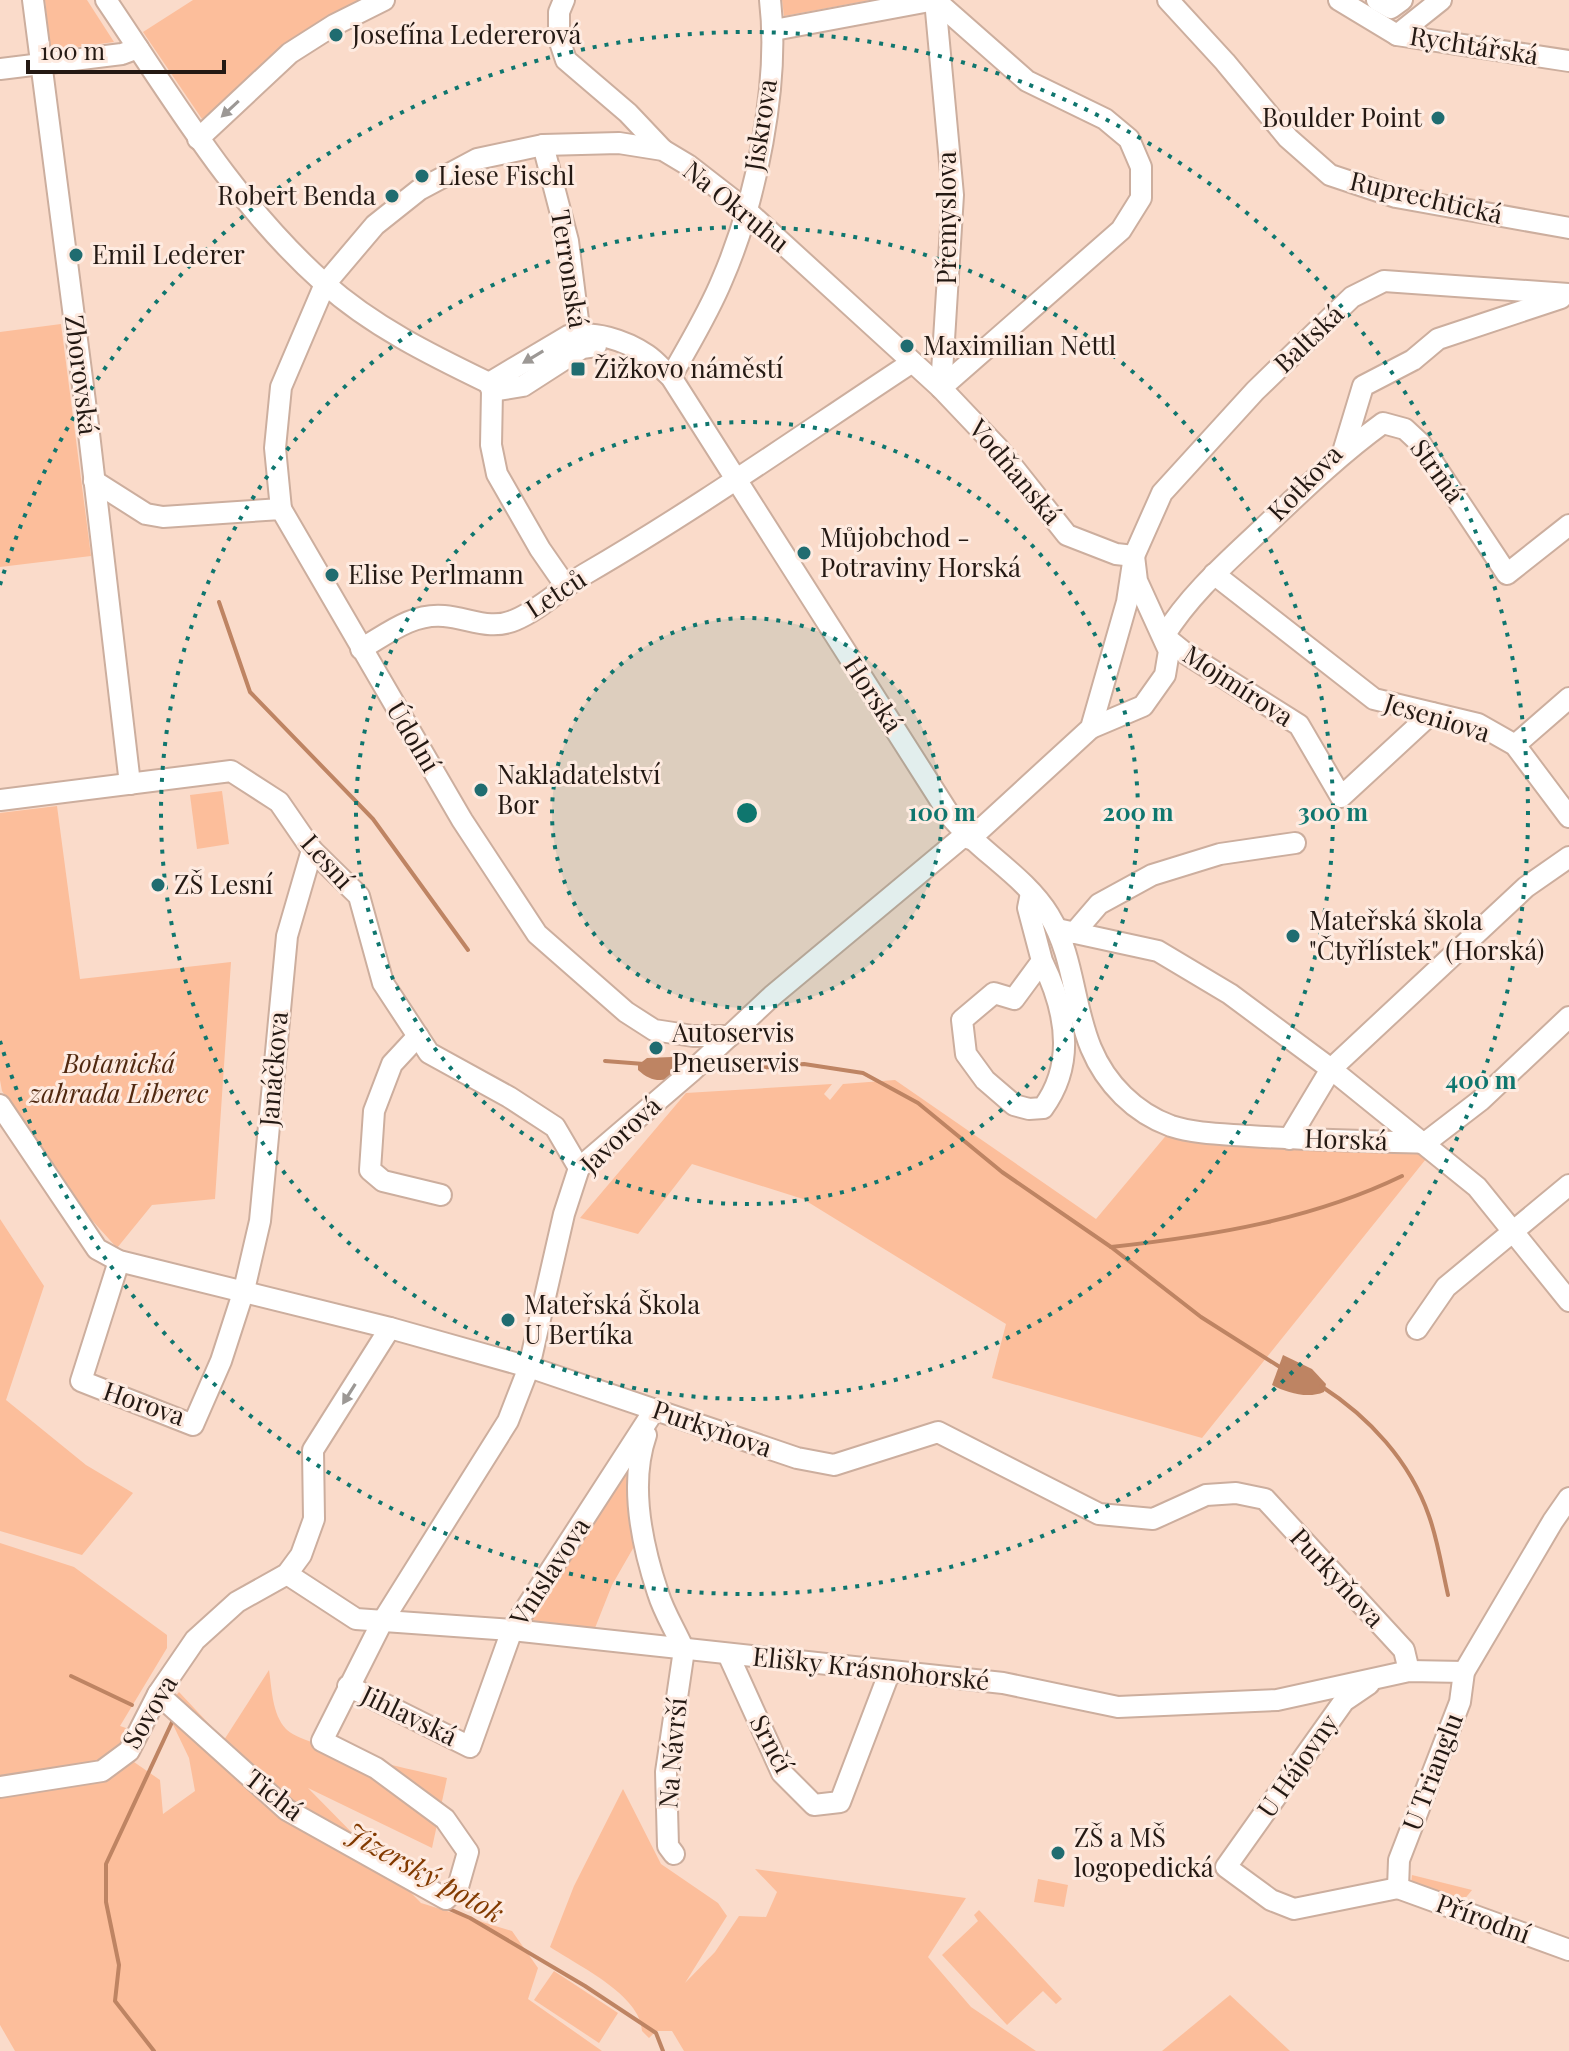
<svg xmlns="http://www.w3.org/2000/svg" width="1569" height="2051" viewBox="0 0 1569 2051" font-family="'Playfair Display',serif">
<rect width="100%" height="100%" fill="#fadbca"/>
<!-- green -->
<g fill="#fcbe9b">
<polygon points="45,0 87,0 114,42 55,50 50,47"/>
<polygon points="193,0 366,0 214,114 202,119 143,32"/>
<polygon points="782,0 871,0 784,16"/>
<polygon points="61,324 91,556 0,567 0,332"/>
<polygon points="222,791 229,844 197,849 190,795"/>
<polygon points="57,806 80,979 231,962 215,1199 152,1205 117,1248 82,1209 2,1091 0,1080 0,813"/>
<polygon points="895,1080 1096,1219 1169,1132 1250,1143 1430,1154 1202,1438 992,1378 1006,1324 803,1199 692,1164 638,1234 580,1218 686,1093 832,1084 824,1094 830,1100 843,1084"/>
<polygon points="0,1219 44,1286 6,1400 86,1465 133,1493 82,1555 0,1531"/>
<polygon points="620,1473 630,1476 628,1506 639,1538 612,1585 595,1628 526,1622"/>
<path d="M0 1543 74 1567 167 1635V1648L120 1726 129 1729 134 1762 160 1780 163 1814 195 1791 189 1758 165 1708 179 1692 224 1740 269 1670C272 1689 272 1714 286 1729 301 1746 419 1771 447 1778L432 1848 308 1788 421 1903 512 1931 538 1968 528 1999 602 2051H15L0 2025Z"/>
<path d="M623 1789 661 1864 718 1903 727 1916 685 1983 715 1952 739 1916 766 1917 777 1892 755 1869 966 1898 928 1957 971 2007 1036 2051H684L672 2031H656L649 2038 642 2031C641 1995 577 1965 550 1947L574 1886Z"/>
<polygon points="1412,1875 1472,1890 1463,1901 1411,1884"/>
<polygon points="1038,1879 1068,1885 1064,1907 1034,1902"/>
<polygon points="979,1910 1062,1999 1056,2004 1043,1991 1007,2025 942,1955 978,1921 974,1915"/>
<polygon points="554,1971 618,2013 599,2043 534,2000"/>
<polygon points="1230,1995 1290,2051 1162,2051"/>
</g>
<!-- water -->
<g fill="#be8463">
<path d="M672 1057 679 1060 680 1066 676 1076C661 1083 650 1081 638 1070V1065L647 1058Z"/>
<path d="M1283 1355 1312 1369 1326 1384 1324 1392C1308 1399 1287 1393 1272 1385Z"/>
</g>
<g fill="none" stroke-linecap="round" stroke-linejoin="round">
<!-- stream -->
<g stroke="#be8463" stroke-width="4">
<polyline points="219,602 250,692 373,819 468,950"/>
<polyline points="605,1061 644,1064"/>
<polyline points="707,1069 725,1071 804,1064 863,1073 918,1103 1002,1172 1111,1247 1201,1317 1283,1369"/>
<path d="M1111 1247C1211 1236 1311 1220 1402 1176"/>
<path d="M1321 1386C1369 1417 1410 1461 1429 1516 1438 1541 1442 1569 1448 1595"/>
<polyline points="71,1676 132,1705"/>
<polyline points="447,1908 470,1918 585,1986 656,2033 663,2051"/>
<polyline points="154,2051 115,2001 119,1965 106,1902 106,1864 174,1718 175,1719"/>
</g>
<!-- minor casing -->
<g stroke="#ccae9e" stroke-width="24">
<g id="minor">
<polyline points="33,0 88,425 130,784"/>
<path d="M106 0C173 99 234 203 324 283 372 326 431 355 489 383"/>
<polyline points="564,0 559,12 559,39 566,60 628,113 663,150"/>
<polyline points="935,0 1027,81 1105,119 1129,139 1141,167 1141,198 1121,230 941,388"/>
<polyline points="935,0 953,195 941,388"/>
<polyline points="1168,0 1225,62 1288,138 1330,175 1396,197 1569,228"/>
<polyline points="1339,0 1397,35 1569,61"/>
<polyline points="1377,0 1391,8 1402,0"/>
<polyline points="774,30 935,0"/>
<polyline points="1397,35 1441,0"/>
<polyline points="0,69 122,54 138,48"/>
<polyline points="198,139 290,53 334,25 384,0"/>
<polyline points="543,145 568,241 581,344"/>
<path d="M671 377C688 346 708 314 722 280 756 202 780 84 770 0"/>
<path d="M489 383 568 336C593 330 625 340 647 355 656 361 663 370 671 377L951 817C980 852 1025 876 1049 915 1074 956 1073 1005 1091 1048 1106 1084 1135 1113 1171 1126 1196 1134 1224 1134 1249 1136 1308 1140 1367 1141 1425 1143"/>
<polyline points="489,383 492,391 491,445 497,474 540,549 565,585"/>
<polyline points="492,391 523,386 582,348 596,346"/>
<polyline points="1343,452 1363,386 1413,360 1438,339 1561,298"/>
<polyline points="94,481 146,514 163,517 281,509 462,820 537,934 626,1012 654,1030 693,1036 730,1036"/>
<polyline points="281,509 275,448 281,387 325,284 375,225 419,190 477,159 543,145 619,143 663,150 688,165 746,210 941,388 998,448 1067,535 1116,554 1134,556 1137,581 1169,651 1165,675 1143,706 1091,728"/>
<polyline points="1214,574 1374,699 1478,724 1515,745 1569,817"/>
<path d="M1164 636C1190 594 1227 562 1263 528 1302 491 1339 455 1383 423L1405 429 1420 443 1507 574 1569 525"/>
<polyline points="1164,636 1185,653 1299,725 1341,797 1432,713"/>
<path d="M361 649C387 634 412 613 444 616 469 618 490 631 515 620 541 609 561 588 585 574 697 509 803 434 911 363"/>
<polyline points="1515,745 1569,698"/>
<polyline points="0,800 231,771 279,802 312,850 359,896 383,983 429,1053 509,1097 555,1127 579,1168"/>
<polyline points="970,839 1091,728 1127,602 1134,556 1162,493 1255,391 1352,297 1384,281 1569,294"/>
<path d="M1031 893 1028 908 1042 961 1014 999 994 993 962 1020 966 1054 985 1080 1014 1105 1029 1109 1043 1108C1077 1062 1065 1008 1042 961"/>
<polyline points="1057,929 1158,951 1230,994 1331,1069 1477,1187 1569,1301"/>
<polyline points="1074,933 1099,904 1152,875 1220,854 1295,843"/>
<polyline points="418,1036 392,1064 374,1111 370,1170 383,1181 441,1195"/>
<polyline points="0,1105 97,1249 119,1261 390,1328 529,1367 797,1458 834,1465 938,1432 1099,1514 1153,1519 1206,1495 1236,1493 1265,1499 1404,1650 1409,1671"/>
<polyline points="1289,1139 1331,1069 1526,887 1569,857"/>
<polyline points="1425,1143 1481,1100 1569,1017"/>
<polyline points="119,1261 81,1381 193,1425 221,1361 244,1290 260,1221 287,936 312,850"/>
<polyline points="1417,1329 1446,1287 1569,1185"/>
<path d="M646 1435C629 1484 642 1545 658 1593 664 1613 676 1631 684 1650"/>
<polyline points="287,1574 356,1619 512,1630 1003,1683 1118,1707 1277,1700 1409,1671 1464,1672"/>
<polyline points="728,1654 782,1773 814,1805 840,1802 890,1671"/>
<polyline points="1369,1684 1344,1701 1226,1867 1271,1900 1294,1909 1398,1888"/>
<polyline points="348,1686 470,1747 512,1630 655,1409"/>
<polyline points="158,1694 287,1810 446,1899 458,1887 468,1852 445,1819 376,1768 322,1741 382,1622 508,1421 529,1367 564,1214 579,1168 691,1072 772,996 965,835"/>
<polyline points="0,1787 102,1771 129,1751 158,1694 195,1640 237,1602 287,1574 301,1555 314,1519 313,1450 390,1328"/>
<polyline points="674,1854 668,1846 666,1772 684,1650"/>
<polyline points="1398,1888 1399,1860 1460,1702 1464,1672 1553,1521 1569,1498"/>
<polyline points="1398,1888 1569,1950"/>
</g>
</g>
<!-- minor -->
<use href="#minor" stroke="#fff" stroke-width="20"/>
</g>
<!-- one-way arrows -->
<defs><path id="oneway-solid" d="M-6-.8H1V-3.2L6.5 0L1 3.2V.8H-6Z" transform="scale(2)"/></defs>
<g fill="#9c9895">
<use href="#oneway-solid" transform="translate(230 109) rotate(137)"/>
<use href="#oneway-solid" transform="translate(533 357) rotate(149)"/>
<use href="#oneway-solid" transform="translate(349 1394) rotate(122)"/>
</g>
<!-- distance rings -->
<circle cx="747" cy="813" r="195" fill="#0f766e" fill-opacity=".12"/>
<g fill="none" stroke="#0f766e" stroke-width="4" stroke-dasharray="4 8">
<circle cx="747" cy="813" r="195"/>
<circle cx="747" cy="813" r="391"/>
<circle cx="747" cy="813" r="586"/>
<path d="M0 585A781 781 0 1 1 0 1041"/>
</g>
<!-- markers -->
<g fill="#206c70" stroke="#feebe1" stroke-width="3">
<circle cx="336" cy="35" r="8"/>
<circle cx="1438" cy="118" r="8"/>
<circle cx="422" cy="176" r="8"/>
<circle cx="392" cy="196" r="8"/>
<circle cx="76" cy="255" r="8"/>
<circle cx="907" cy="346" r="8"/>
<rect x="570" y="361" width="16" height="16" rx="4"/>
<circle cx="804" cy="553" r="8"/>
<circle cx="332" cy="575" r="8"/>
<circle cx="481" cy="790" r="8"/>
<circle cx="158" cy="885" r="8"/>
<circle cx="1293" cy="936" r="8"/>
<circle cx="656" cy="1048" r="8"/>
<circle cx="508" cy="1320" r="8"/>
<circle cx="1058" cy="1853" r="8"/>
</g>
<g text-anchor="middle" stroke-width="6" stroke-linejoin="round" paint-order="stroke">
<!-- poi labels -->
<g font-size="26" fill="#241913" stroke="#feebe1" text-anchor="start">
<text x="352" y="44">Josefína Ledererová</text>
<text x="1422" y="127" text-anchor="end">Boulder Point</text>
<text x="438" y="185">Liese Fischl</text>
<text x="376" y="205" text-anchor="end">Robert Benda</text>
<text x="92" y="264">Emil Lederer</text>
<text x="923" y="355">Maximilian Nettl</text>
<text x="594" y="378">Žižkovo náměstí</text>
<text x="820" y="547">Můjobchod -<tspan x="820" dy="30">Potraviny Horská</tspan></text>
<text x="348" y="584">Elise Perlmann</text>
<text x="497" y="784">Nakladatelství<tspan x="497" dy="30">Bor</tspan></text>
<text x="174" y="894">ZŠ Lesní</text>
<text x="1309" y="930">Mateřská škola<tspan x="1309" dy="30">"Čtyřlístek" (Horská)</tspan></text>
<text x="672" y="1042">Autoservis<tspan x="672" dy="30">Pneuservis</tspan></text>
<text x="524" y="1314">Mateřská Škola<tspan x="524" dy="30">U Bertíka</tspan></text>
<text x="1074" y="1847">ZŠ a MŠ<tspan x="1074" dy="30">logopedická</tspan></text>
</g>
<!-- street labels -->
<g font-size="26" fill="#241913" stroke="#feebe1">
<text transform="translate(1474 46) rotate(9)" y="9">Rychtářská</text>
<text transform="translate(761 125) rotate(-81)" y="9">Jiskrova</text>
<text transform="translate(1426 198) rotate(13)" y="9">Ruprechtická</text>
<text transform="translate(736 207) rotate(39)" y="9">Na Okruhu</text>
<text transform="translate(947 218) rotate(-90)" y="9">Přemyslova</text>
<text transform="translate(569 269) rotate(81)" y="9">Terronská</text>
<text transform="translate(1309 339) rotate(-44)" y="9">Baltská</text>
<text transform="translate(81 375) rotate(83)" y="9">Zborovská</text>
<text transform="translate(1437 471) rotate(54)" y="9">Strmá</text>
<text transform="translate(1015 472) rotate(50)" y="9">Vodňanská</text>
<text transform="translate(1305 483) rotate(-46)" y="9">Kotkova</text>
<text transform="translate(556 594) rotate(-33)" y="9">Letců</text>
<text transform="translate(1238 686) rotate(33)" y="9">Mojmírova</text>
<text transform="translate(873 695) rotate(57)" y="9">Horská</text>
<text transform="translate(1437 718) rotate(17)" y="9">Jeseniova</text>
<text transform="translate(413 737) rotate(59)" y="9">Údolní</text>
<text transform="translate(327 862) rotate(48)" y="9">Lesní</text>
<text transform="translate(274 1069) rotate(-85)" y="9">Janáčkova</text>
<text transform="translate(621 1135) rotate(-43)" y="9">Javorová</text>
<text transform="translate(1346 1140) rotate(2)" y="9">Horská</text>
<text transform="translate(144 1404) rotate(19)" y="9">Horova</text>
<text transform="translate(712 1429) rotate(19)" y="9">Purkyňova</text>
<text transform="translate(550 1572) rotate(-57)" y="9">Vnislavova</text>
<text transform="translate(1337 1578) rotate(47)" y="9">Purkyňova</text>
<text transform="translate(871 1669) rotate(6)" y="9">Elišky Krásnohorské</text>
<text transform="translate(150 1712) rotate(-59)" y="9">Sovova</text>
<text transform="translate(409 1716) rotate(26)" y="9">Jihlavská</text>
<text transform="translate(771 1744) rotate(62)" y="9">Srnčí</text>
<text transform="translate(673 1753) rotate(-85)" y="9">Na Návrší</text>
<text transform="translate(1298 1766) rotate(-55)" y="9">U Hájovny</text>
<text transform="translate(1433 1772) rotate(-69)" y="9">U Trianglu</text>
<text transform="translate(274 1795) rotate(38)" y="9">Tichá</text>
<text transform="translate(1483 1919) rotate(20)" y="9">Přírodní</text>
</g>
<!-- park labels -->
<g font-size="26" font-style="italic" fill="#50280f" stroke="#feebe1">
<text x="119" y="1073">Botanická<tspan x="119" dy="30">zahrada Liberec</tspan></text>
</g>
<!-- water labels -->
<g font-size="28" font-style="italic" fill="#823a00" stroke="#feebe1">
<text transform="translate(425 1873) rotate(29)" y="10">Jizerský potok</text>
</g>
</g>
<circle cx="747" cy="813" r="12" fill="#0f766e" stroke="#feebe1" stroke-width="4"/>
<g font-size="24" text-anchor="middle" font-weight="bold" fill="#0f766e" stroke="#feebe1" stroke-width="6" stroke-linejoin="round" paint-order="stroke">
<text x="942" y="821">100 m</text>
<text x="1138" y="821">200 m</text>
<text x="1333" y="821">300 m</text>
<text x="1481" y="1089">400 m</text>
</g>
<!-- scale -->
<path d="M28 60v12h196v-12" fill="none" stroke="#241913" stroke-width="4"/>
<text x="40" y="60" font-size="24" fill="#241913" stroke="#feebe1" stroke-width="6" paint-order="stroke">100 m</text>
</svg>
